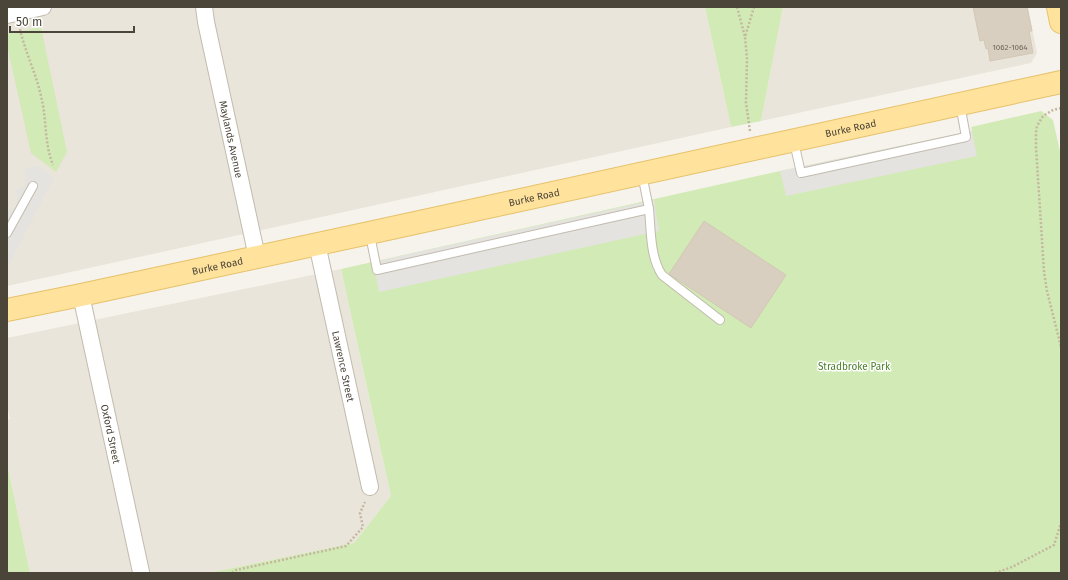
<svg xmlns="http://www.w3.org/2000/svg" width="1068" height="580" viewBox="0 0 1068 580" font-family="'Fira Sans',sans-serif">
<rect width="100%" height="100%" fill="#f6f3ec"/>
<!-- residential -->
<g fill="#eae5da">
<polygon points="7,7 705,7 731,127 7,286"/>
<polygon points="783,7 1028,7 1037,53 1031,63 761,121"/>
<polygon points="341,269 391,496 354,543 208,573 30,573 7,463 7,420 10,419 7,406 7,338"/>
</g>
<!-- green -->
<g fill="#d2eab5">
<polygon points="705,7 783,7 761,121 731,127"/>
<polygon points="41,27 67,152 56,172 31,153 7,45 7,34"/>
<polygon points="1041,111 1053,120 1061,156 1061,573 208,573 354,543 391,496 341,269 780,171 972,131 971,127"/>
<polygon points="7,463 30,573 7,573"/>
</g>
<!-- parking -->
<g fill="#e5e3e0">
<polygon points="972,131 977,156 786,196 780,171"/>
<polygon points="38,166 54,178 7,268 7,210 18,207 16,190 25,186 25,169"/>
<polygon points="654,200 659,231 379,292 373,262"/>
</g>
<!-- building -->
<g fill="#d8cfc1" stroke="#d3c7b4">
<polygon points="973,7 1027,7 1032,31 1029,31 1033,53 990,61 988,48 986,49 984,40 980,41"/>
<polygon points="704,221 786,275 751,328 669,274"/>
</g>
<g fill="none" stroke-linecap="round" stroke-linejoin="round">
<!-- service casing -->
<g stroke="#c2bbae" stroke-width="10">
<g id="service">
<polyline points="794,142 801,173 966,137 960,104"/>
<path d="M649 209C651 230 650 257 662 275L720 320"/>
<polyline points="7,233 33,186"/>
<polyline points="370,235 377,270 649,209 642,174"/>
</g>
</g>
<!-- minor casing -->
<g stroke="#c2bbae" stroke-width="18">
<g id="minor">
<path id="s1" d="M204 7 206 22 257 257"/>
<polyline points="7,15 43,7"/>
<path id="s2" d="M317 244 370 487"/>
<path id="s3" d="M81 295 141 572"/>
</g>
</g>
<!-- primary casing -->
<g stroke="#e6c16a" stroke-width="24">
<g id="primary">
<polyline points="1058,7 1061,22"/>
<path id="s4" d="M7 310 81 295 369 233 1061 82"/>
</g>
</g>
<!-- path -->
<g stroke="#c4b79f" stroke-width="2.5" stroke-dasharray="2 2" stroke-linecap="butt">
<polyline points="737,7 745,37"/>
<path d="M20 29C25 52 36 73 41 96 47 119 44 143 53 165"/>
<polyline points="1061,108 1053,110 1043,116 1037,126 1036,132 1036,147 1044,272 1047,291 1061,347"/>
<polyline points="750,131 746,103 747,58 745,37 754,7"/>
<polyline points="232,573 236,570 346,546 363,527 360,513 365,502"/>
<polyline points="995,573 1012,567 1054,545 1061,523"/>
</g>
<!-- service -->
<use href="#service" stroke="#fff" stroke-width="8"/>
<!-- minor -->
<use href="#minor" stroke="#fff" stroke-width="16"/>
<!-- primary -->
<use href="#primary" stroke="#ffe39c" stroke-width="22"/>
</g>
<g text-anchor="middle" stroke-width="3" stroke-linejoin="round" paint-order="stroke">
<!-- number labels -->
<g font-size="8" fill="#6e675b">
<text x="1010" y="50">1062-1064</text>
</g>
<!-- street labels -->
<g font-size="10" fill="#4b4439" stroke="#fff">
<text dy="4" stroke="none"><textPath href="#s4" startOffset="863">Burke Road</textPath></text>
<text dy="4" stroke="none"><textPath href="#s1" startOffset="135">Maylands Avenue</textPath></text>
<text dy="4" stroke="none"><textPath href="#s4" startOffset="539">Burke Road</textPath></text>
<text dy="4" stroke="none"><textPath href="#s4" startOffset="215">Burke Road</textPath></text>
<text dy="4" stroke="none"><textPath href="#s2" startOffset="125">Lawrence Street</textPath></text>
<text dy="4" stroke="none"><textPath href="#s3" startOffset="142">Oxford Street</textPath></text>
</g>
<!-- park labels -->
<g font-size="10" fill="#4a7f2a" stroke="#fff">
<text x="854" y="370">Stradbroke Park</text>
</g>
</g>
<!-- border -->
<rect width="1068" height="580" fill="none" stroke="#4b4439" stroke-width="16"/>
<!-- scale -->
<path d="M10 26v6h124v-6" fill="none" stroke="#4b4439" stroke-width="2"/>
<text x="16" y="26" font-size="12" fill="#4b4439" stroke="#ffffff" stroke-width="3" paint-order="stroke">50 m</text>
</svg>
